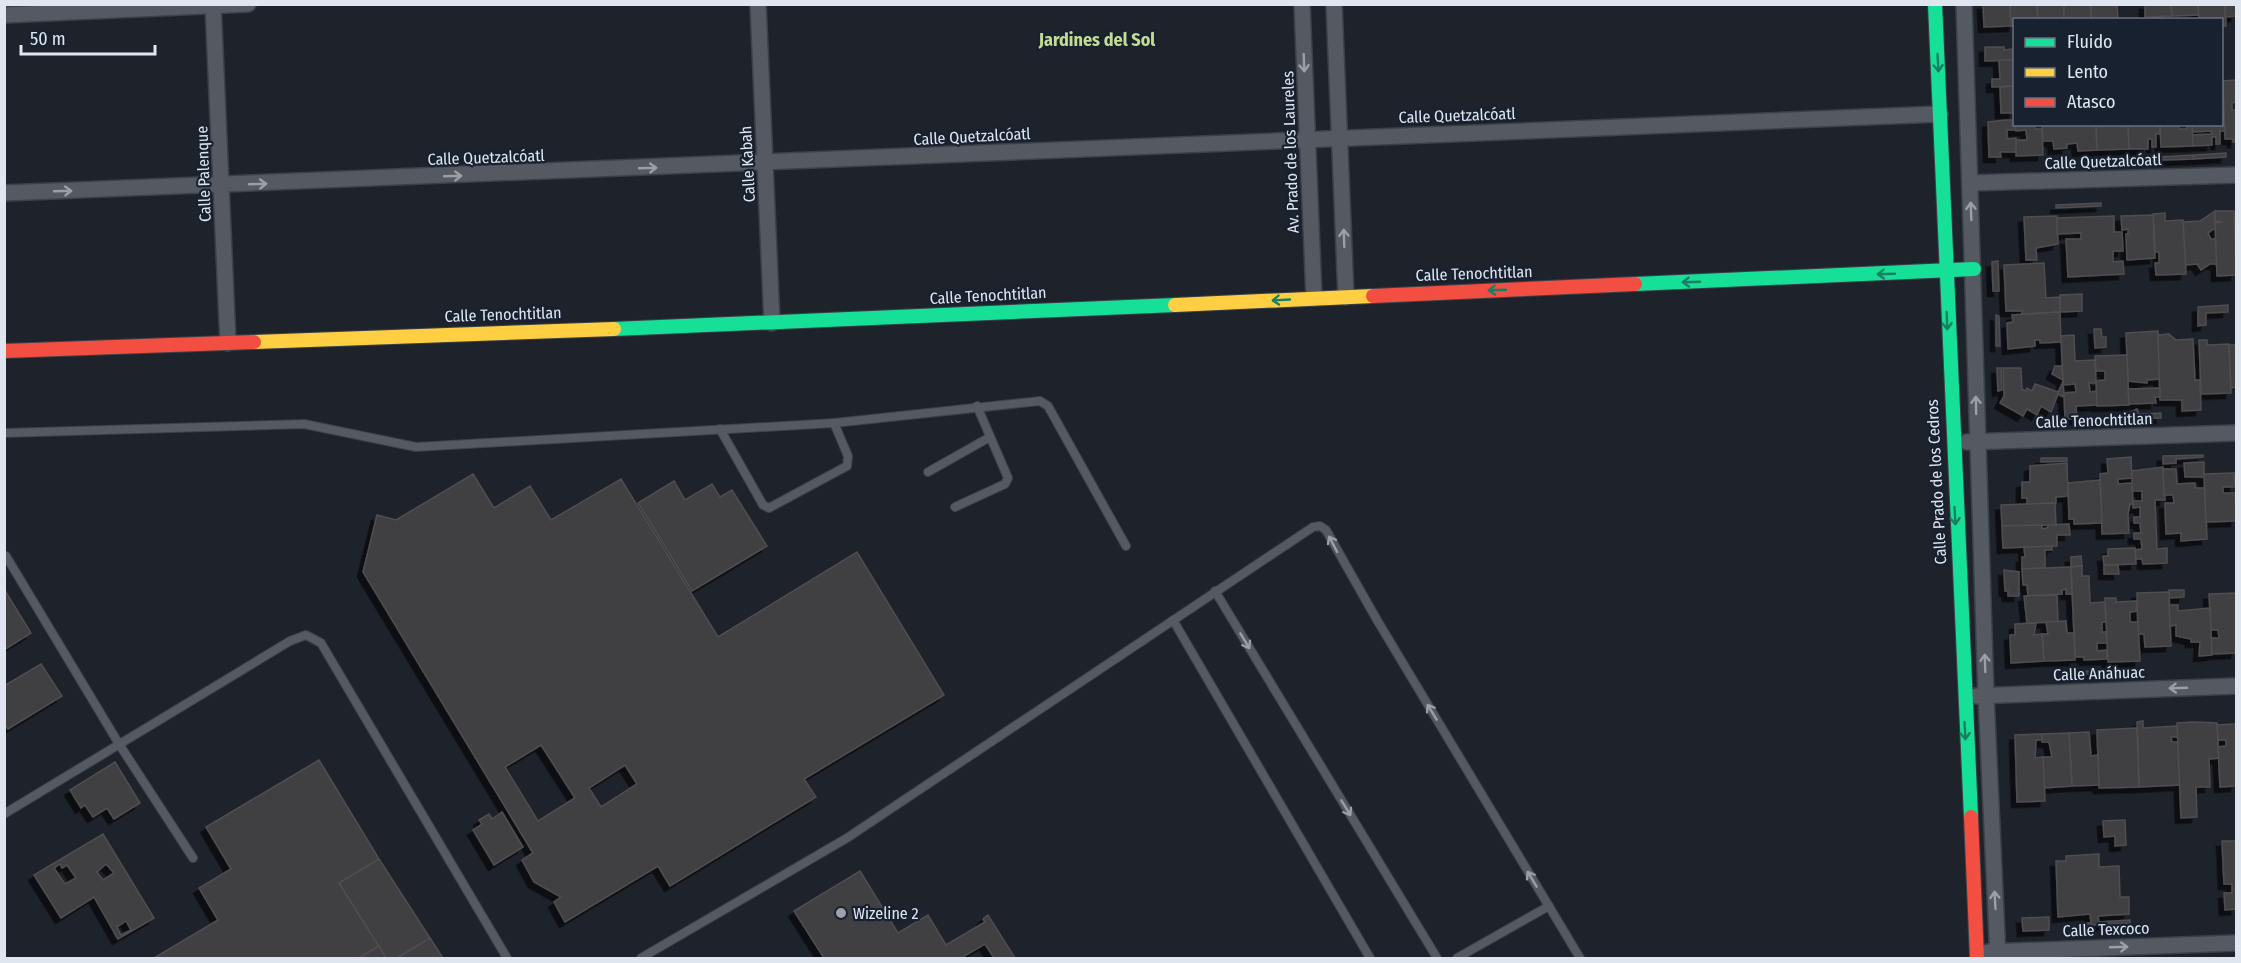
<svg xmlns="http://www.w3.org/2000/svg" width="2241" height="963" viewBox="0 0 2241 963" font-family="'Fira Sans Condensed',sans-serif">
<defs>
<filter id="shadow"><feDropShadow dx="-5.5" dy="5.5" stdDeviation="0" flood-color="#0009"/></filter>
</defs>
<rect width="100%" height="100%" fill="#1e222a"/>
<!-- building -->
<g fill="#413f42" stroke="#4f4d50" stroke-width="1.5" fill-rule="evenodd" filter="url(#shadow)">
<polygon points="1983,4 2010,4 2011,26 1984,27"/>
<polygon points="2010,4 2037,4 2038,20 2014,20 2014,26 2011,26"/>
<polygon points="2037,4 2064,4 2064,20 2038,20"/>
<rect x="2064" y="4" width="27" height="16"/>
<polygon points="2091,4 2117,4 2118,20 2091,20"/>
<polygon points="2145,4 2171,4 2172,16 2145,17"/>
<polygon points="2171,4 2198,4 2199,15 2172,16"/>
<polygon points="2198,4 2225,4 2226,26 2222,26 2222,20 2199,20"/>
<polygon points="2225,4 2236,4 2236,16 2225,17"/>
<polygon points="1985,47 2004,47 2004,50 2013,49 2013,60 1985,61"/>
<polygon points="1999,60 2014,60 2014,86 1992,87 1992,79 2000,79"/>
<polygon points="2236,80 2236,102 2232,103 2232,110 2236,110 2236,142 2233,142 2233,139 2225,139 2223,81"/>
<polygon points="2014,86 2014,113 2001,113 2000,87"/>
<polygon points="2222,105 2225,131 2220,131 2220,144 2216,144 2216,137 2212,137 2212,145 2193,146 2192,135 2212,134 2211,131 2193,132 2192,124 2222,124"/>
<polygon points="2006,120 2014,120 2016,130 2007,130 2007,139 2016,138 2016,152 2000,152 2001,157 1989,157 1988,122"/>
<polygon points="2015,124 2035,124 2035,129 2042,129 2043,155 2016,156 2016,140 2027,140 2026,130 2016,131"/>
<polygon points="2042,124 2096,124 2097,150 2078,151 2077,143 2067,144 2067,148 2054,149 2053,141 2043,141"/>
<polygon points="2096,124 2128,124 2129,149 2097,150"/>
<polygon points="2128,124 2160,124 2160,134 2156,134 2156,147 2152,147 2152,139 2148,139 2148,149 2129,149"/>
<polygon points="2160,124 2179,124 2179,129 2187,129 2187,124 2192,124 2193,146 2161,147"/>
<polygon points="2226,153 2226,157 2193,159 2194,155"/>
<polygon points="2194,155 2193,159 2162,160 2161,157"/>
<polygon points="2101,203 2101,206 2056,208 2056,205"/>
<polygon points="2215,211 2215,228 2208,233 2211,239 2216,239 2217,264 2210,264 2201,270 2197,264 2185,265 2183,222 2200,221"/>
<polygon points="2215,211 2234,211 2236,275 2217,276 2215,223 2222,222 2215,221"/>
<polygon points="2165,213 2165,221 2183,220 2186,274 2156,275 2155,263 2159,263 2159,252 2155,252 2153,214"/>
<polygon points="2153,215 2155,258 2127,260 2126,234 2128,234 2128,229 2122,230 2121,216"/>
<polygon points="2057,216 2058,244 2036,248 2037,260 2026,260 2024,217"/>
<polygon points="2114,216 2114,232 2122,232 2123,251 2113,251 2113,262 2123,261 2124,274 2068,277 2066,239 2081,239 2081,233 2057,234 2057,218"/>
<polygon points="1998,261 1999,291 1993,291 1992,262"/>
<polygon points="2044,263 2046,298 2060,297 2060,312 2022,314 2022,311 2006,311 2004,265"/>
<polygon points="2082,294 2082,311 2060,312 2060,295"/>
<polygon points="2228,305 2228,312 2206,313 2206,325 2198,326 2198,307"/>
<polygon points="2060,312 2061,342 2040,343 2040,340 2035,340 2035,346 2008,349 2007,323 2013,322 2012,315"/>
<polygon points="1996,315 1999,316 2000,346 1996,346"/>
<polygon points="2094,329 2101,329 2102,337 2106,337 2106,347 2095,348"/>
<polygon points="2158,331 2160,379 2147,380 2147,383 2128,381 2126,333"/>
<polygon points="2169,334 2176,340 2193,339 2195,380 2200,380 2201,410 2182,411 2182,400 2160,400 2158,335"/>
<polygon points="2074,335 2075,361 2095,360 2096,383 2089,383 2090,392 2097,391 2097,405 2076,406 2077,419 2065,419 2064,393 2076,392 2075,384 2063,385 2061,336"/>
<polygon points="2199,340 2207,340 2207,345 2229,344 2231,393 2201,394"/>
<polygon points="2229,345 2236,345 2236,387 2231,388"/>
<polygon points="2127,355 2129,405 2097,406 2096,381 2105,380 2105,371 2096,371 2095,356"/>
<polygon points="2055,366 2062,366 2063,380 2052,374"/>
<polygon points="1997,368 2001,368 2002,390 1998,391"/>
<polygon points="2003,368 2021,368 2022,389 2026,391 2027,388 2032,391 2035,384 2058,392 2063,382 2064,397 2058,394 2051,412 2041,406 2037,415 2027,409 2023,416 2000,403 2004,396"/>
<polygon points="2160,388 2160,397 2155,397 2156,403 2129,404 2128,389"/>
<polygon points="2137,409 2139,414 2161,413 2161,418 2129,419 2129,413"/>
<polygon points="2203,455 2203,457 2176,459 2176,463 2163,464 2163,456"/>
<polygon points="2131,457 2132,478 2118,479 2118,484 2132,483 2133,504 2130,504 2128,514 2129,533 2102,534 2100,474 2108,473 2107,459"/>
<polygon points="2041,458 2067,458 2067,461 2041,462"/>
<polygon points="2204,462 2204,477 2185,477 2184,463"/>
<polygon points="2067,463 2068,496 2056,497 2056,503 2027,504 2027,498 2022,498 2022,482 2030,482 2030,466"/>
<polygon points="2163,467 2165,500 2155,500 2157,549 2167,548 2167,563 2143,564 2142,559 2135,559 2135,550 2142,549 2141,539 2134,539 2134,533 2141,533 2140,523 2134,523 2134,517 2140,517 2140,507 2133,508 2133,501 2142,501 2142,491 2132,491 2132,471"/>
<polygon points="2163,469 2176,469 2177,484 2195,483 2195,488 2205,488 2207,539 2181,541 2181,533 2166,534 2165,503 2174,503 2173,495 2164,495"/>
<polygon points="2234,473 2235,487 2223,487 2223,493 2235,493 2236,521 2206,522 2204,474"/>
<path d="M473 474 494 508 530 486 551 520 621 479 718 637 857 552 944 695 804 779 816 797 670 886 658 866 565 922 554 902 561 897 534 882 522 860 533 853 363 572 377 515 396 520ZM541 745 575 798 538 821 505 767ZM625 765 637 784 601 807 589 788Z"/>
<polygon points="2100,480 2102,523 2074,524 2074,519 2069,519 2068,483"/>
<polygon points="674,481 685,500 712,484 720,497 732,490 767,546 692,591 638,503"/>
<polygon points="2055,503 2056,525 2002,526 2001,505"/>
<polygon points="2069,524 2070,535 2057,535 2057,546 2003,548 2002,526 2042,525 2042,529 2047,528 2049,525"/>
<polygon points="2052,546 2052,550 2045,550 2045,568 2022,569 2022,557 2025,557 2024,547"/>
<polygon points="2135,548 2136,564 2104,565 2103,556 2108,556 2108,549"/>
<polygon points="2081,556 2082,566 2071,567 2071,557"/>
<polygon points="2104,565 2118,565 2119,574 2104,574"/>
<polygon points="2082,566 2082,576 2089,576 2090,603 2105,602 2106,622 2102,622 2102,632 2106,632 2107,643 2097,643 2097,651 2107,650 2107,659 2084,660 2084,657 2075,657 2071,567"/>
<polygon points="2071,567 2072,594 2066,594 2066,589 2062,590 2062,594 2028,596 2027,585 2023,585 2022,569"/>
<polygon points="2004,570 2019,572 2019,596 2008,596 2008,591 2005,591"/>
<polygon points="4,589 31,633 4,650"/>
<polygon points="2169,590 2184,590 2184,597 2169,598"/>
<polygon points="2169,592 2171,646 2145,647 2144,634 2138,634 2137,593"/>
<polygon points="2236,593 2236,653 2212,654 2211,638 2219,638 2218,630 2211,630 2209,594"/>
<polygon points="2057,595 2058,622 2027,623 2024,596"/>
<polygon points="2105,598 2116,598 2116,602 2137,601 2137,611 2130,612 2130,622 2138,622 2140,661 2108,662"/>
<polygon points="2169,605 2178,605 2178,611 2210,608 2212,655 2199,656 2200,642 2191,642 2191,639 2176,636 2176,625 2170,626"/>
<polygon points="2066,621 2067,633 2074,633 2075,660 2044,661 2042,634 2048,634 2046,622"/>
<polygon points="2036,623 2034,635 2042,634 2044,661 2011,663 2010,635 2015,635 2015,624"/>
<polygon points="41,664 62,696 8,729 4,724 4,686"/>
<polygon points="2108,670 2108,673 2076,674 2076,672"/>
<polygon points="2143,721 2143,728 2177,726 2178,737 2171,737 2172,742 2178,742 2180,785 2139,787 2137,722"/>
<polygon points="2194,722 2217,723 2219,758 2209,759 2210,787 2196,787 2197,817 2181,818 2177,723"/>
<polygon points="2236,724 2236,786 2220,787 2218,747 2226,746 2226,740 2218,740 2217,725"/>
<polygon points="2137,728 2139,787 2099,788 2097,730"/>
<polygon points="2089,732 2091,756 2098,755 2099,785 2072,786 2069,733"/>
<polygon points="2069,733 2072,786 2044,788 2043,757 2052,757 2049,742 2042,742 2042,734"/>
<polygon points="2042,734 2042,740 2036,740 2035,758 2043,757 2045,801 2017,802 2015,735"/>
<polygon points="319,760 379,859 339,883 379,946 359,958 154,958 218,920 199,888 231,869 206,827"/>
<polygon points="115,762 140,803 114,819 107,808 93,817 85,805 81,808 70,790"/>
<polygon points="502,812 523,847 494,865 473,830 482,824 479,820 489,814 492,819"/>
<polygon points="2125,820 2126,845 2115,846 2115,836 2104,837 2103,821"/>
<path d="M103 834 154 918 118 939 94 897 61 918 34 875ZM60 864 62 868 67 865 76 878 65 884 54 868ZM106 864 114 873 103 880 97 872ZM126 921 131 930 121 935 117 927Z"/>
<polygon points="2222,841 2236,841 2236,909 2225,910 2224,893 2232,893 2232,884 2224,884"/>
<polygon points="2099,854 2099,867 2119,866 2120,897 2129,897 2129,914 2098,916 2099,922 2130,920 2130,923 2091,925 2089,928 2083,929 2083,923 2091,923 2090,914 2058,917 2056,861 2066,861 2066,856"/>
<polygon points="379,859 430,938 397,958 386,958 339,883"/>
<polygon points="860,871 898,933 928,915 946,945 985,922 983,919 988,915 1015,958 994,958 985,944 961,958 824,958 794,911"/>
<polygon points="2049,917 2049,930 2023,931 2022,918"/>
<polygon points="430,938 443,958 397,958"/>
<polygon points="379,946 386,958 359,958"/>
</g>
<g fill="none" stroke-linecap="round" stroke-linejoin="round">
<!-- lane casing -->
<g stroke="#3c4047" stroke-width="10">
<g id="lane">
<polyline points="720,429 763,505 769,508 847,466 848,456 834,423"/>
<polyline points="4,433 304,424 416,447 834,423 1040,401 1048,406 1126,546"/>
<polyline points="928,472 990,437"/>
<polyline points="955,507 1005,484 1008,478 977,406"/>
<polyline points="6,556 119,744 193,858"/>
<polyline points="1215,591 1437,958"/>
<polyline points="1173,620 1370,958"/>
<polyline points="4,814 290,641 306,635 321,643 507,958"/>
<polyline points="641,958 847,838 1313,527 1320,526 1326,530 1377,620 1580,958"/>
<polyline points="1457,958 1549,906"/>
</g>
</g>
<!-- street casing -->
<g stroke="#3c4047" stroke-width="18">
<g id="street">
<polyline points="213,4 228,343"/>
<polyline points="758,4 772,323"/>
<polyline points="1302,4 1314,298"/>
<polyline points="1334,4 1346,297"/>
<polyline points="1964,4 1986,696 1998,958"/>
<polyline points="4,15 248,4"/>
<polyline points="1970,183 2236,175"/>
<polyline points="4,193 1940,114"/>
<polyline points="1967,442 2236,433"/>
<polyline points="1976,696 2236,686"/>
<polyline points="1988,952 2236,943"/>
</g>
</g>
<!-- fast casing -->
<g stroke="#3c4047" stroke-width="16">
<g id="fast">
<polyline points="1935,4 1971,817"/>
<polyline points="1635,284 1974,269"/>
<polyline points="614,329 1175,305"/>
</g>
</g>
<!-- slow casing -->
<g stroke="#3c4047" stroke-width="16">
<g id="slow">
<polyline points="1175,305 1373,296"/>
<polyline points="254,342 614,329"/>
</g>
</g>
<!-- jam casing -->
<g stroke="#3c4047" stroke-width="16">
<g id="jam">
<polyline points="1373,296 1635,284"/>
<polyline points="4,351 254,342"/>
<polyline points="1971,817 1977,958"/>
</g>
</g>
<!-- lane -->
<use href="#lane" stroke="#555961" stroke-width="8"/>
<!-- street -->
<use href="#street" stroke="#555961" stroke-width="15"/>
<!-- fast -->
<use href="#fast" stroke="#16e098" stroke-width="14"/>
<!-- slow -->
<use href="#slow" stroke="#ffcf43" stroke-width="14"/>
<!-- jam -->
<use href="#jam" stroke="#f24e42" stroke-width="14"/>
</g>
<!-- one-way arrows -->
<defs><path id="oneway-shaft" d="M-6 0H5M1.5-3L5.5 0L1.5 3" fill="none" stroke-width="1.6" stroke-linecap="round" stroke-linejoin="round" transform="scale(1.5)"/></defs>
<g stroke="#9aa0a8">
<use href="#oneway-shaft" transform="translate(1304 63) rotate(88)"/>
<use href="#oneway-shaft" transform="translate(648 168) rotate(-2)"/>
<use href="#oneway-shaft" transform="translate(453 176) rotate(-2)"/>
<use href="#oneway-shaft" transform="translate(258 184) rotate(-2)"/>
<use href="#oneway-shaft" transform="translate(63 191) rotate(-2)"/>
<use href="#oneway-shaft" transform="translate(1971 211) rotate(-92)"/>
<use href="#oneway-shaft" transform="translate(1344 238) rotate(-92)"/>
<use href="#oneway-shaft" transform="translate(1976 405) rotate(-91)"/>
<use href="#oneway-shaft" transform="translate(1333 544) rotate(-118)"/>
<use href="#oneway-shaft" transform="translate(1245 641) rotate(59)"/>
<use href="#oneway-shaft" transform="translate(1985 663) rotate(-92)"/>
<use href="#oneway-shaft" transform="translate(2178 688) rotate(178)"/>
<use href="#oneway-shaft" transform="translate(1432 712) rotate(-121)"/>
<use href="#oneway-shaft" transform="translate(1346 808) rotate(59)"/>
<use href="#oneway-shaft" transform="translate(1532 879) rotate(-121)"/>
<use href="#oneway-shaft" transform="translate(1995 900) rotate(-93)"/>
<use href="#oneway-shaft" transform="translate(2119 947) rotate(-2)"/>
</g>
<g stroke="#178064">
<use href="#oneway-shaft" transform="translate(1938 63) rotate(87)"/>
<use href="#oneway-shaft" transform="translate(1886 274) rotate(178)"/>
<use href="#oneway-shaft" transform="translate(1691 282) rotate(178)"/>
<use href="#oneway-shaft" transform="translate(1497 290) rotate(178)"/>
<use href="#oneway-shaft" transform="translate(1281 300) rotate(177)"/>
<use href="#oneway-shaft" transform="translate(1947 321) rotate(88)"/>
<use href="#oneway-shaft" transform="translate(1955 516) rotate(87)"/>
<use href="#oneway-shaft" transform="translate(1965 731) rotate(87)"/>
</g>
<!-- markers -->
<circle fill="#9ca1ab" stroke="#182130" stroke-width="2" cx="841" cy="913" r="6"/>
<g text-anchor="middle" stroke-width="4.5" stroke-linejoin="round" paint-order="stroke">
<!-- street labels -->
<g font-size="16" fill="#e0e6f0" stroke="#182130">
<text transform="translate(1457 115) rotate(-2)" y="6">Calle Quetzalcóatl</text>
<text transform="translate(972 136) rotate(-3)" y="6">Calle Quetzalcóatl</text>
<text transform="translate(1290 152) rotate(-92)" y="6">Av. Prado de los Laureles</text>
<text transform="translate(486 157) rotate(-2)" y="6">Calle Quetzalcóatl</text>
<text transform="translate(2103 161) rotate(-2)" y="6">Calle Quetzalcóatl</text>
<text transform="translate(747 164) rotate(-93)" y="6">Calle Kabah</text>
<text transform="translate(203 174) rotate(-92)" y="6">Calle Palenque</text>
<text transform="translate(1474 273) rotate(-2)" y="6">Calle Tenochtitlan</text>
<text transform="translate(988 295) rotate(-3)" y="6">Calle Tenochtitlan</text>
<text transform="translate(503 314) rotate(-2)" y="6">Calle Tenochtitlan</text>
<text transform="translate(2094 420) rotate(-2)" y="6">Calle Tenochtitlan</text>
<text transform="translate(1936 482) rotate(-93)" y="6">Calle Prado de los Cedros</text>
<text transform="translate(2099 673) rotate(-2)" y="6">Calle Anáhuac</text>
<text transform="translate(2106 929) rotate(-2)" y="6">Calle Texcoco</text>
</g>
<!-- poi labels -->
<g font-size="16" fill="#e0e6f0" stroke="#182130" text-anchor="start">
<text x="853" y="919">Wizeline 2</text>
</g>
<!-- neighbourhood labels -->
<g font-size="18" font-weight="bold" fill="#c4dc92" stroke="#182130">
<text x="1097" y="46">Jardines del Sol</text>
</g>
</g>
<!-- border -->
<rect width="2241" height="963" fill="none" stroke="#e0e6f0" stroke-width="12"/>
<!-- legend -->
<rect x="2013" y="18" width="210" height="108" fill="#182130" stroke="#68707d" stroke-width="1.5"/>
<rect x="2025" y="38" width="30" height="9" fill="#16e098" stroke="#68707d" stroke-width="1.5"/>
<text x="2067" y="48" font-size="18" fill="#e0e6f0">Fluido</text>
<rect x="2025" y="68" width="30" height="9" fill="#ffcf43" stroke="#68707d" stroke-width="1.5"/>
<text x="2067" y="78" font-size="18" fill="#e0e6f0">Lento</text>
<rect x="2025" y="98" width="30" height="9" fill="#f24e42" stroke="#68707d" stroke-width="1.5"/>
<text x="2067" y="108" font-size="18" fill="#e0e6f0">Atasco</text>
<!-- scale -->
<path d="M21 45v9h134v-9" fill="none" stroke="#e0e6f0" stroke-width="3"/>
<text x="30" y="45" font-size="18" fill="#e0e6f0" stroke="#182130" stroke-width="4.5" paint-order="stroke">50 m</text>
</svg>
